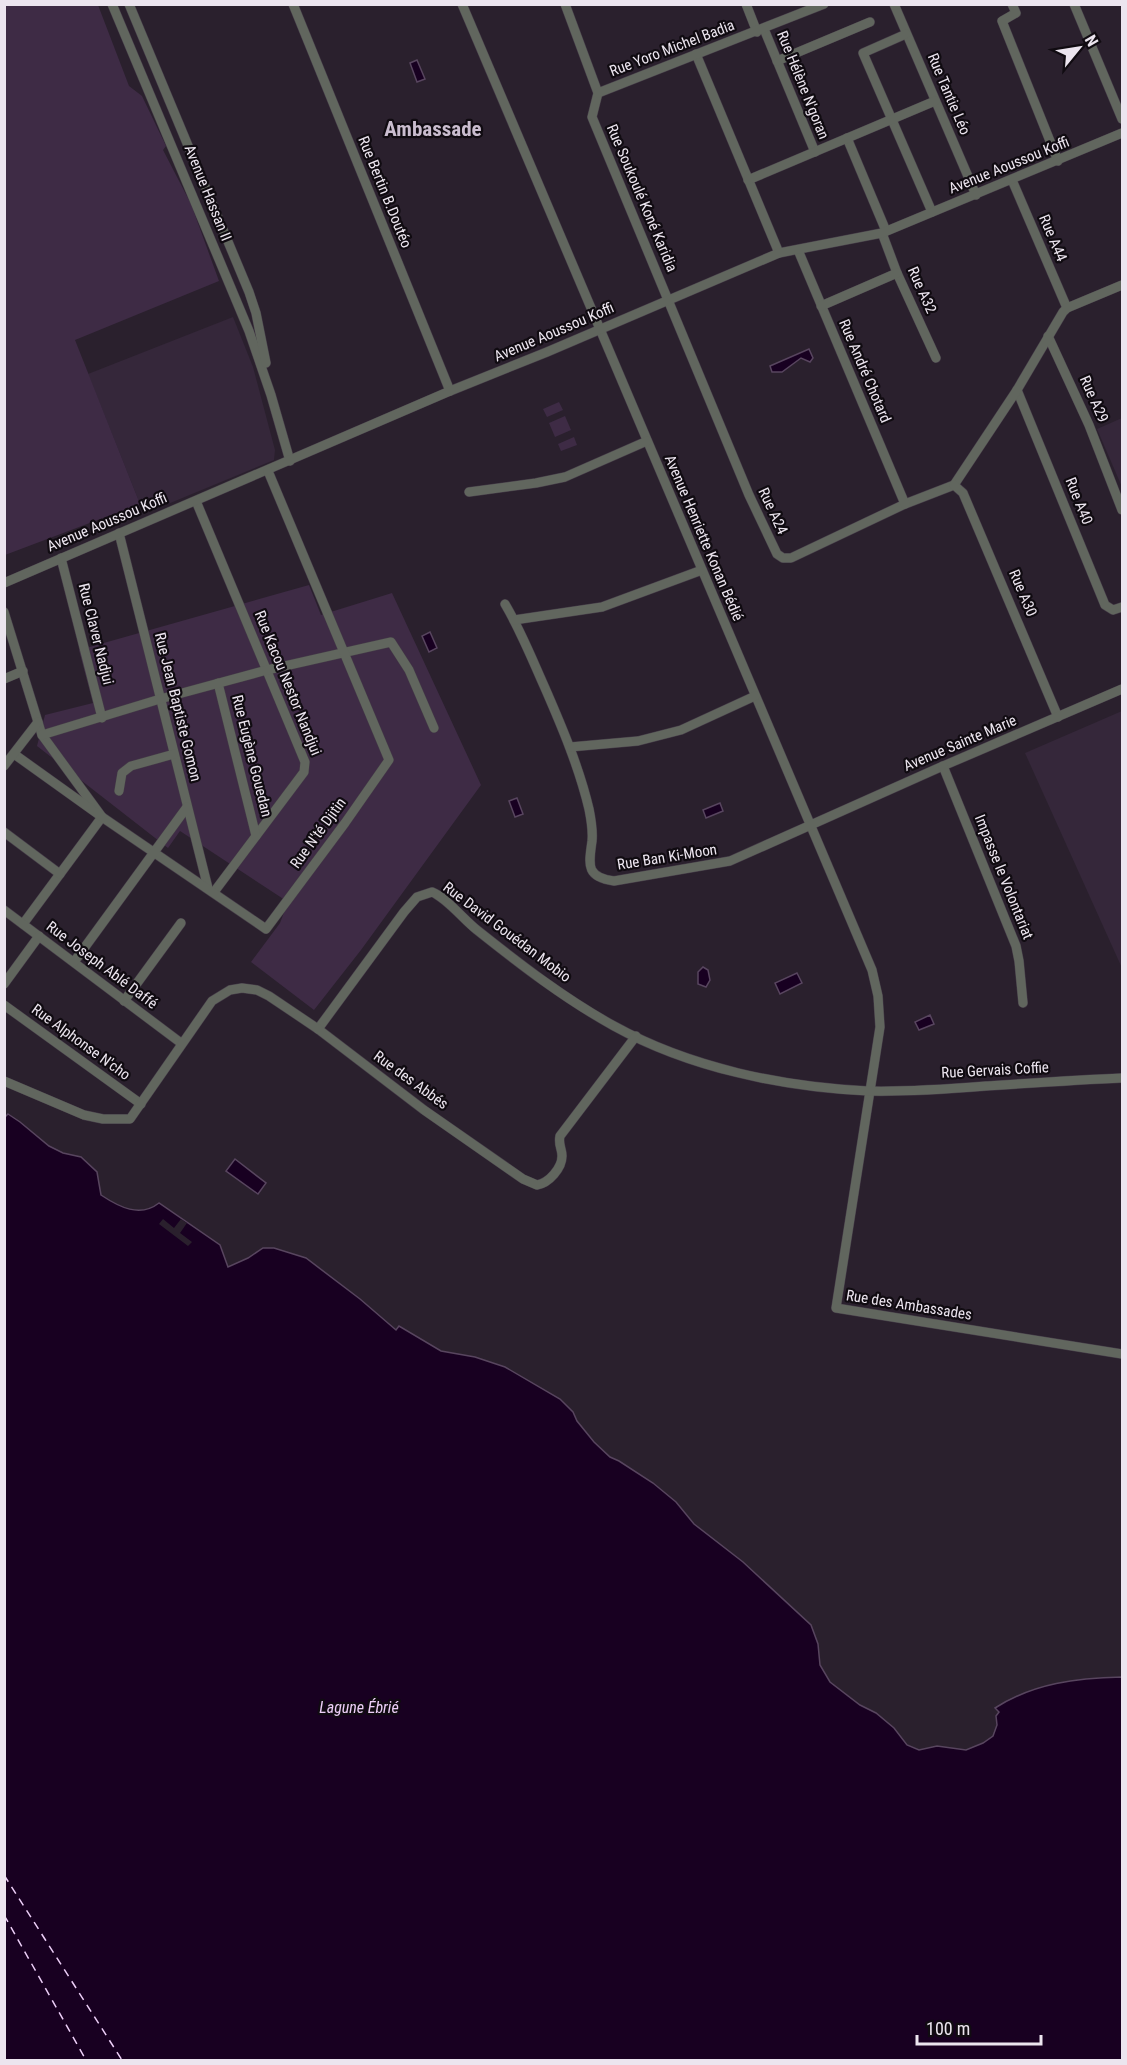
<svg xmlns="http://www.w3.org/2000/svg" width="1127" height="2065" viewBox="0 0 1127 2065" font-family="'Roboto Condensed',sans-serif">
<rect width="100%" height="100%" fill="#2a202d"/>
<!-- built -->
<g fill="#35273a">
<polygon points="233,317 253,367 275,450 274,460 163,506 160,498 140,504 88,374"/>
<polygon points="1122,418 1122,487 1097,429"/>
<polygon points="1122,711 1122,968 1025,753"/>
</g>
<!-- green -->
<g fill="#3e2b45">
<polygon points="5,5 98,5 129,86 142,96 166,146 163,150 191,204 219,281 75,340 140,504 5,555"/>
<polygon points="559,402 563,410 547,417 543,409"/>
<polygon points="565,416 571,430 555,437 549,423"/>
<polygon points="574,437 577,445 561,451 558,444"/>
<polygon points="309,585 321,615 392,593 481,785 361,950 314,1010 251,962 280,923 288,902 180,831 168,848 37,746 45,715 93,703 79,650"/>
</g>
<!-- water -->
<g fill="#180021" stroke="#58455f" stroke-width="1.5">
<polygon points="417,60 425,79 417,82 410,63"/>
<polygon points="809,349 813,358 810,362 801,358 782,372 772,372 770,366"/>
<polygon points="430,632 437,648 429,652 422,636"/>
<polygon points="517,798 523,814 515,817 509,801"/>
<polygon points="720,803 723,811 706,818 703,810"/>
<polygon points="703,967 708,970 710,980 706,987 698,984 698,972"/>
<polygon points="797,973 802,983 780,994 775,983"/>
<polygon points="930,1015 934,1024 919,1030 915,1022"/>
<path d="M8 1114 20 1122 49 1146 63 1153 81 1157 97 1172 101 1195C119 1207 140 1218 159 1203L220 1245 228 1267 248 1258 263 1248H274L306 1258 360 1299 396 1330 399 1326 441 1351 475 1357 505 1367 560 1399 573 1412 577 1421 594 1442 610 1457 619 1461 653 1483 676 1502 694 1524 743 1562 811 1625 818 1644 820 1665 830 1682 860 1705 876 1713 894 1728 907 1745 919 1750 937 1746 966 1750 983 1743 993 1736 997 1725 996 1716 999 1712 995 1708C1034 1683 1077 1678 1122 1677V2060H5L4 1118Z"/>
<polygon points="235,1159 266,1183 258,1194 226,1171"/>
</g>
<!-- pier -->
<polygon fill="#2a202d" points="163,1219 174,1228 181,1219 187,1223 180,1233 192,1242 188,1246 159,1224"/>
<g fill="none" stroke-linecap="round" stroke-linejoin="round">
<!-- ferry -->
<g stroke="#eccef7" stroke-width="1.5" stroke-dasharray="8 6" stroke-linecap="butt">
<polyline points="4,1875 122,2060"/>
<polyline points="4,1915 86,2060"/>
</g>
<!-- minor casing -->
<g stroke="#453c48" stroke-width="10">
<g id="minor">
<polyline points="112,4 249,331 271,395 290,461"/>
<polyline points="129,4 249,292 256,313 266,363"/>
<polyline points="293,4 450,391"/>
<polyline points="462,4 872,970 878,996 880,1027 836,1308 1122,1354"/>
<polyline points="565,4 598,93 592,117 749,495 777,554 783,558 791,558 905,504 954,485"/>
<polyline points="746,4 757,32"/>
<polyline points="894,4 976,195"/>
<polyline points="1012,4 1016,13 1002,21 1058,161"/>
<polyline points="1074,4 1122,119"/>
<polyline points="764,29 815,152"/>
<polyline points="906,34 863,53 932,212"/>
<polyline points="696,54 779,253"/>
<polyline points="777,61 870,22"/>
<polyline points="598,93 824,4"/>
<polyline points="847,138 886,231"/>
<polyline points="748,180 935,101"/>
<polyline points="1012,180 1067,308"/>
<polyline points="882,233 897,273 936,358"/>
<polyline points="798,250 905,504"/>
<polyline points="821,306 897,273"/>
<polyline points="1048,336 1089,425 1122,510"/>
<polyline points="1017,390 1105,605 1113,610 1122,607"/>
<polyline points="954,485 1017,390 1063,312 1067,308 1122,285"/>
<polyline points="954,485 963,493 1058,717"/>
<polyline points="469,492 536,483 565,477 647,441"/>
<polyline points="196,501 305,762 304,772 214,892"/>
<polyline points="119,533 208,888"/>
<polyline points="61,558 102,718"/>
<polyline points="4,583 450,391 547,352 779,253 882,233 1122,133"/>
<path d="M505 604C521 631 532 659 545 688 562 727 579 767 589 809 591 819 593 831 592 841 589 864 585 877 614 881L730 861 943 766 1122 689"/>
<polyline points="4,612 42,735 102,817 23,924"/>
<polyline points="514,620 602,607 702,570"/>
<polyline points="4,679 23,671"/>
<polyline points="218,683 256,836"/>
<polyline points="42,735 160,699 267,670 391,642 409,670 434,728"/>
<polyline points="570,747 638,741 681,730 755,696"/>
<polyline points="14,754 102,817 266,929 345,823 389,760 268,471"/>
<polyline points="4,766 38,722"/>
<polyline points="943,766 1016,946 1019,961 1023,1003"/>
<polyline points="119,791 122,773 131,766 174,754"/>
<polyline points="4,832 60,874"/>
<polyline points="4,910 181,1043"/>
<polyline points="74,962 187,807"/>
<polyline points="4,984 39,936"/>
<polyline points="124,1001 181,923"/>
<polyline points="4,1005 141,1104"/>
<path d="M318 1029 404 912 417 897 432 892C447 898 463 919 477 930 521 965 565 999 614 1026 690 1068 783 1087 868 1091 907 1092 948 1089 986 1086 1032 1083 1077 1080 1122 1078"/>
<path d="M4 1081 84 1115 103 1119H130L212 1001 230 990 242 988 257 990 269 996 318 1029 424 1110 523 1179 537 1185C549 1183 562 1168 562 1156 562 1148 558 1145 560 1136L636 1036"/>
</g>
</g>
<!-- minor -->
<use href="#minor" stroke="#61665e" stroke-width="9"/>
</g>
<g text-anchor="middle" stroke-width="4.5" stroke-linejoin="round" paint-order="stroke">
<!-- street labels -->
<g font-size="15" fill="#ece5ef" stroke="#100b11">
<text transform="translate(672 48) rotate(-21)" y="5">Rue Yoro Michel Badia</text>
<text transform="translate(803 85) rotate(68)" y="5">Rue Hélène N'goran</text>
<text transform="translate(949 94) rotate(67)" y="5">Rue Tantie Léo</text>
<text transform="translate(1009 165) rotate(-22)" y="5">Avenue Aoussou Koffi</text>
<text transform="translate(385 192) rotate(68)" y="5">Rue Bertin B.Doutéo</text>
<text transform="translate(208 193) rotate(68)" y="5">Avenue Hassan II</text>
<text transform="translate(642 198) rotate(67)" y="5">Rue Soukoulé Koné Karidia</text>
<text transform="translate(1053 238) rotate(67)" y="5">Rue A44</text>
<text transform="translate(922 290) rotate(66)" y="5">Rue A32</text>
<text transform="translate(554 332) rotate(-23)" y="5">Avenue Aoussou Koffi</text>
<text transform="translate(865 371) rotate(67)" y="5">Rue André Chotard</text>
<text transform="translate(1094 399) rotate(66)" y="5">Rue A29</text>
<text transform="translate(1079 501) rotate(68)" y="5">Rue A40</text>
<text transform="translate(773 511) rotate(65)" y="5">Rue A24</text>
<text transform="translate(107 522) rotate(-23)" y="5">Avenue Aoussou Koffi</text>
<text transform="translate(704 538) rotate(67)" y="5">Avenue Henriette Konan Bédié</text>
<text transform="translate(1023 593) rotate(67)" y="5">Rue A30</text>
<text transform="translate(96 634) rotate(76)" y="5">Rue Claver Nadjui</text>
<text transform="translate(288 683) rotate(68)" y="5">Rue Kacou Nestor Nandjui</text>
<text transform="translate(178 707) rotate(76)" y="5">Rue Jean Baptiste Gomon</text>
<text transform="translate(960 743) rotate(-23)" y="5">Avenue Sainte Marie</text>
<text transform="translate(252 756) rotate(76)" y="5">Rue Eugène Gouedan</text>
<text transform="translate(318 833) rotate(-54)" y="5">Rue N'té Djitin</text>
<text transform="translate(667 857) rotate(-9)" y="5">Rue Ban Ki-Moon</text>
<text transform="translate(1004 877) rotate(68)" y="5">Impasse le Volontariat</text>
<text transform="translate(507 932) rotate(37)" y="5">Rue David Gouédan Mobio</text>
<text transform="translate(102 965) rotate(37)" y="5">Rue Joseph Ablé Daffé</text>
<text transform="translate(81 1042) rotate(36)" y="5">Rue Alphonse N'cho</text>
<text transform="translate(995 1070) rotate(-3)" y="5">Rue Gervais Coffie</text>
<text transform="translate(411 1080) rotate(36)" y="5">Rue des Abbés</text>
<text transform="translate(909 1305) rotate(9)" y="5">Rue des Ambassades</text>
</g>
<!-- water labels -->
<g font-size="16" font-style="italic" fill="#eccef7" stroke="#100b11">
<text x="359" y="1713">Lagune Ébrié</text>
</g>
<!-- district labels -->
<g font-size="21" font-weight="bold" fill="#cabdcf" stroke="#100b11">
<text x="433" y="136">Ambassade</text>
</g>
</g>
<!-- border -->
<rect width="1127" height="2065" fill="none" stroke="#ece5ef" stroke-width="12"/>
<!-- north arrow -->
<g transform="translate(1079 48) rotate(60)" stroke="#100b11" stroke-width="4.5" paint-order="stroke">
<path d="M0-4.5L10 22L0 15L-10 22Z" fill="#ece5ef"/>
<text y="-9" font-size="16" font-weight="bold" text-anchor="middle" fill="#ece5ef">N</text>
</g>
<!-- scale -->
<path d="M917 2035v9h124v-9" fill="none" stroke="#ece5ef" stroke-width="3"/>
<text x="926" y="2035" font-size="18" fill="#ece5ef" stroke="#100b11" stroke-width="4.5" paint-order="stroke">100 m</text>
</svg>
